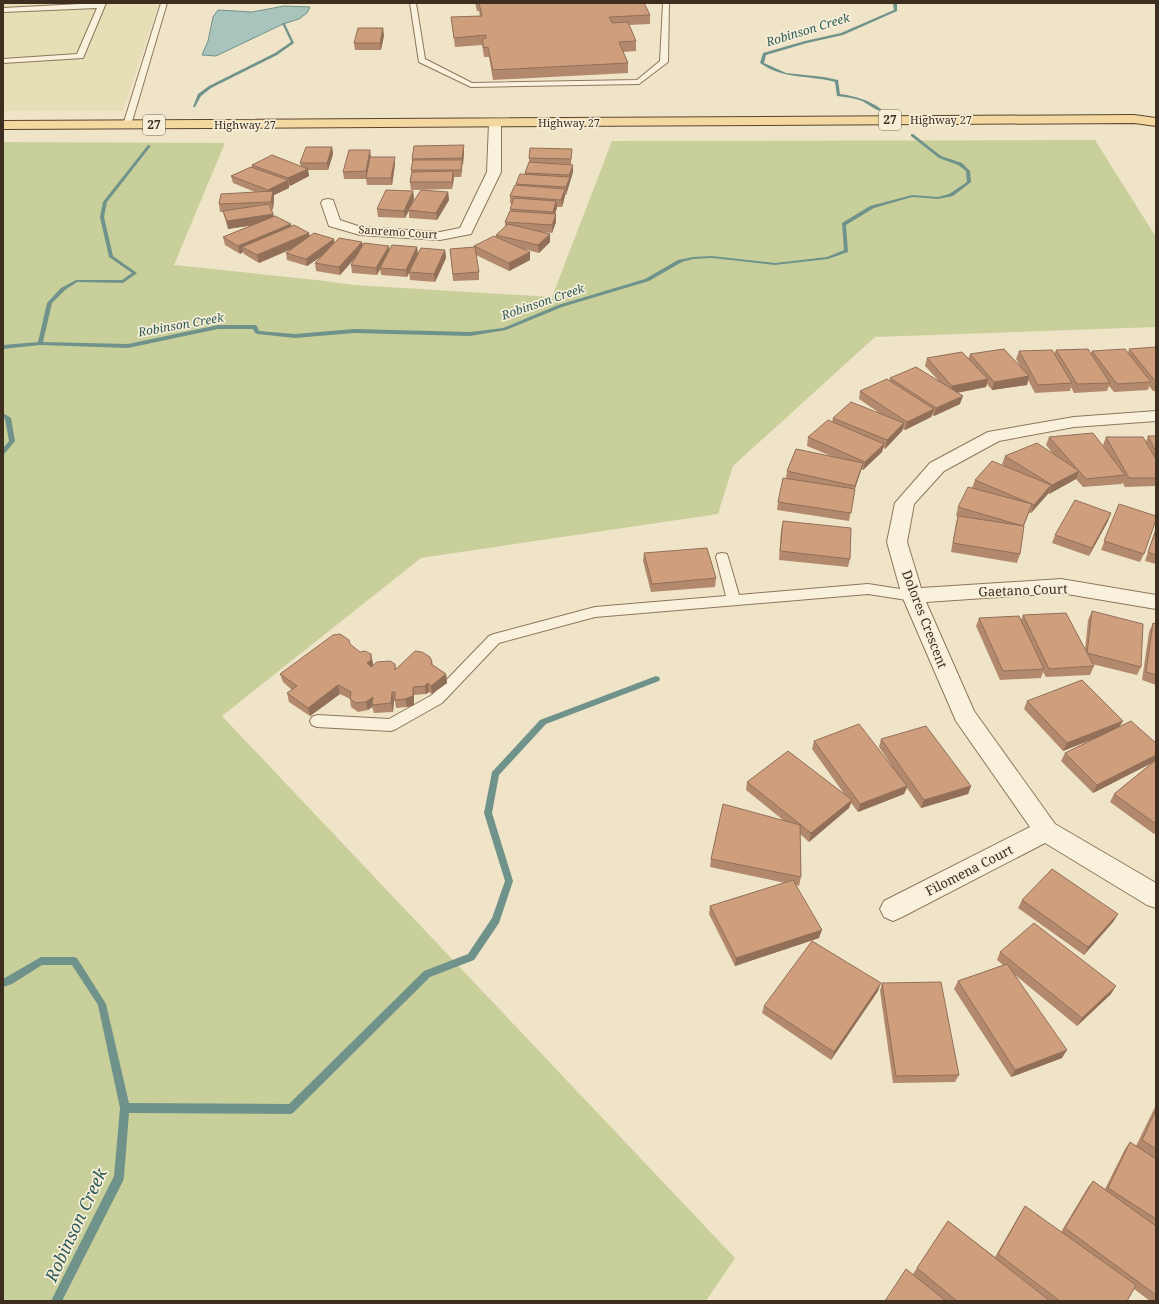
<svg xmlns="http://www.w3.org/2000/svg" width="1159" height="1304" viewBox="0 0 1159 1304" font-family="'Noto Serif',serif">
<rect width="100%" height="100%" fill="#f0e4c8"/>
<!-- farmland -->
<polygon fill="#e6deb5" points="3,3 159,3 123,111 3,111"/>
<!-- green -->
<polygon fill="#c9cf9b" points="1095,140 1156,237 1156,327 875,337 733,466 718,514 421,558 222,716 735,1258 706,1301 3,1301 3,142 225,143 174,265 317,280 354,285 552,297 612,141"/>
<!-- water -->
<polygon fill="#a9c4bc" stroke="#6f938a" points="284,6 310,7 307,13 299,19 283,24 216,56 202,55 208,41 213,17 218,10 252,12"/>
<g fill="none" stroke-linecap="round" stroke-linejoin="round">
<!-- stream -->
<g fill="#6f938a" fill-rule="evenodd">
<path d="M893 3H897V11L843 35 807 43 766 55 764 63 786 73 824 77 838 80 840 94C855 96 869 100 881 109V111C875 110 868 104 862 101 854 98 845 97 837 96L835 82C808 75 784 80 760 63L763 53 805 41 841 33 894 10Z"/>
<polygon points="282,23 285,24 294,43 277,55 211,88 201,96 195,107 193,107 198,94 209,86 275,53 291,42"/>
<polygon points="911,134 913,134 941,156 962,163 970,171 971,182 953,196 938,199 912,197 874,208 846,225 848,252 828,259 775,265 712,258 693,259 682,262 649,281 562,307 506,330 470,336 354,333 295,338 257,334 255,333 253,329 218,329 128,348 40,345 3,349 3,345 38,342 47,303 61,288 76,280 122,280 132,273 109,257 100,217 103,202 148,145 149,145 151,146 150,147 107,202 104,217 113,256 137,273 123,283 77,282 65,290 52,303 43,342 128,344 218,325 255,325 257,326 259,331 295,334 354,329 470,332 503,328 558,305 645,279 678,260 693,257 712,256 775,263 827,257 844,250 842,223 870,206 912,195 938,197 949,194 967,182 966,171 958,165 939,158 911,136"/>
<polygon points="3,413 11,418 15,441 5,453 3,454 3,448 9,441 5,419 3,417"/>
<polygon points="656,676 659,677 660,679 659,681 546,724 499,775 492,813 513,881 499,923 474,960 430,977 294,1112 291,1114 129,1113 124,1177 123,1181 62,1301 51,1301 114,1176 120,1108 98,1005 72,965 42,965 12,984 3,987 3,979 41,957 74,957 77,958 106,1004 129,1103 289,1104 424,971 468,954 492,918 505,881 484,813 492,772 540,720"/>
</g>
<!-- service casing -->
<g stroke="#8d765c" stroke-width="2">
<g id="service">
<polygon points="100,3 106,3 83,58 3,63 3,59 77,54 97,8 3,12 3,8"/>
<polygon points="161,3 167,3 131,125 130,127 124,127 123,125"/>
<polygon points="410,3 416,3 425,59 472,83 637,80 660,61 663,3 669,3 668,62 639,84 471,87 419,62"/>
<polygon points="722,553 727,554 728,557 739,595 868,584 913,591 918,593 920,596 918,599 913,601 868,594 595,617 499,643 442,703 396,729 391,731 317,727 312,725 310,721 312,717 317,715 389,719 432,695 489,636 494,634 595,607 726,596 716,557 717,554"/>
</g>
</g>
<!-- minor casing -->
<g stroke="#8d765c" stroke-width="2">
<g id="minor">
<polygon points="495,119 499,120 501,123 501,172 471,234 440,240 360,235 329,226 321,203 323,200 328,199 333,200 340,220 361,227 440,232 460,228 487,172 489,123 491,120"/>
<polygon points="1156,411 1156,421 1074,427 999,441 944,471 914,504 907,542 921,588 1061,579 1156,595 1156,609 1061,593 926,602 974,711 1055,824 1156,883 1156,908 1147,905 1045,843 902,917 893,921 884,917 880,909 884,901 1030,827 956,721 902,596 887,542 895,503 930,463 988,432 1074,417"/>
</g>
</g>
<!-- primary casing -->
<g stroke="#5b4430" stroke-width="2">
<polygon id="primary" points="1134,115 1156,118 1156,126 1134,123 3,129 3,121"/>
</g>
<!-- service -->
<use href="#service" fill="#faf1dc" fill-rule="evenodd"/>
<!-- minor -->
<use href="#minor" fill="#faf1dc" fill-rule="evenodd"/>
<!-- primary -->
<use href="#primary" fill="#f3d9a0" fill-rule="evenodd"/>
</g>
<!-- wall -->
<g fill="#b2896c">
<polygon points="475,3 644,3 650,15 650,24 629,25 636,41 636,51 623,52 628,63 628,73 493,80 489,57 484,57 482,45 455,47 451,17 480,16 479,11 477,11"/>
<polygon points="384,35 381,50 355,50 354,43"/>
<polygon points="464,145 464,153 461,177 453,177 452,189 411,190 410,182 412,165 412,159"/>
<polygon points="332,147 333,154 328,170 308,170 309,176 290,186 289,185 289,188 274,195 274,199 273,209 272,210 274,216 291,224 291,226 309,233 310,236 334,239 334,243 362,242 363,246 389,246 389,251 417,247 418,255 445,250 446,258 435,282 410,280 409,272 407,277 381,275 380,269 377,275 352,273 351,265 355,258 340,275 316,271 315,263 322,256 307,266 287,260 286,253 291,249 259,263 244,254 243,252 240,254 225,245 223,237 252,225 228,229 223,212 220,212 219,204 255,192 233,183 231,176 252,167 252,165 301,166 300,163"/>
<polygon points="572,149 571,165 573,172 566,195 565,195 565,196 562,207 557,207 555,214 556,214 556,222 552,233 541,232 550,242 539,253 524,249 530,260 509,271 476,255 479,272 479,280 453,281 450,249 474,248 474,246 496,237 496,235 505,227 505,222 510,211 512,204 510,203 510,196 516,185 516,184 525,174 529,162 529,158"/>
<polygon points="371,157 395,164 392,185 367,185 366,179 344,179 343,172"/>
<polygon points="413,191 414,199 410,208 448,192 449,200 437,220 409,218 409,211 405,218 378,217 377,209"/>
<polygon points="1156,347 1156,391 1153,391 1149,386 1148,390 1114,392 1109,386 1107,391 1074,393 1071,387 1070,391 1035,393 1028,380 1027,385 992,390 987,384 986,387 957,393 960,404 934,416 932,415 931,417 905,430 903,429 902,431 885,449 883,448 882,452 863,470 861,469 855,489 849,521 777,510 778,502 786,478 787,471 831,456 807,446 808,437 832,422 833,418 878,412 859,399 860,391 889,381 890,378 938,380 925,366 927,358 968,359 970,354 1021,368 1016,359 1019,351 1054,354 1056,350 1091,353 1092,351 1128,353 1129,349"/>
<polygon points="1148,436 1156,436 1156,486 1125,487 1122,482 1122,484 1083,487 1076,479 1049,494 1048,493 1031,513 1029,513 1024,526 1020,554 1017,563 951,552 956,524 958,516 956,516 958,507 972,488 975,480 1006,467 1002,464 1005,456 1054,455 1046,445 1049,437 1105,449 1103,445 1106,437 1146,442"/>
<polygon points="1119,504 1144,554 1140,562 1101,550"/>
<polygon points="783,521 850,559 848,567 779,560 781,530"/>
<polygon points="1108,521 1089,556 1052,543 1055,535"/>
<polygon points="1156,527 1156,564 1145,561"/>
<polygon points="644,553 716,578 715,587 651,592 643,561"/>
<polygon points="1092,611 1141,667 1137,675 1092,664 1094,666 1090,675 1046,677 1043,672 1041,678 1000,680 976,626 979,618 1021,620 1023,615 1085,650 1088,620"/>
<polygon points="1153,623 1156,624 1156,685 1142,680 1149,632"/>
<polygon points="350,645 373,663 373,666 395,664 396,669 432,662 433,665 446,674 447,683 432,694 429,692 426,694 414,695 414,705 407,707 396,708 395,701 394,701 393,712 374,713 372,707 368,710 358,712 351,707 350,699 340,694 310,716 289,702 287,693 292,690 283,682 280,674"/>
<polygon points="1027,701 1120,727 1156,743 1156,832 1154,834 1110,802 1114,794 1153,762 1093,793 1061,761 1065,753 1098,737 1063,751 1024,709"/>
<polygon points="881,739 971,786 968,794 921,808 907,788 904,794 858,812 851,803 849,808 809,842 800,834 801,877 799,886 796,885 819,938 735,966 709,914 710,906 785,883 710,867 711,859 783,820 746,790 747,782 845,795 812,749 814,741 892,766 879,747"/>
<polygon points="1022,900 1118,914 1113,922 1084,955 1018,908"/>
<polygon points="1000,952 1111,994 1077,1026 1015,975 1062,1058 1011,1077 954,989 958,981 1003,965 997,960"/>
<polygon points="882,983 959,1075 955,1082 893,1083 880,991"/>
<polygon points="878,991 831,1060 762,1013 764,1006"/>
<polygon points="1156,1105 1156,1301 1150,1301 1134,1289 1127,1301 885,1301 913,1274 948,1221 995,1257 1021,1212 1025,1206 1061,1232 1088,1187 1093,1181 1105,1189 1125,1149 1130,1142 1136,1146"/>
</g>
<!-- shaded-wall -->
<g fill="#916f58">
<polygon points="383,28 384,35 381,50 380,43"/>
<polygon points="464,145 464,153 463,166 462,158"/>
<polygon points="332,147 333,154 328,170 327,163"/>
<polygon points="370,150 371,157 367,179 366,171"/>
<polygon points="395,157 395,164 392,185 391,178"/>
<polygon points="462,160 462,167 461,177 461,170"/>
<polygon points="573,165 573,172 566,195 566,187"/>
<polygon points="308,169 309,176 290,186 288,178"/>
<polygon points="453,171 454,179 452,189 452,182"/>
<polygon points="288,180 289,188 274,195 274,199 273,209 268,190"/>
<polygon points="565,189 565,196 562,207 561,200"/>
<polygon points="413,191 414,199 405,218 404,211"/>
<polygon points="448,192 449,200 437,220 436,213"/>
<polygon points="556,201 557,208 553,220 553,212"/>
<polygon points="273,214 275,222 228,229 227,221"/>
<polygon points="556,214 556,222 552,233 552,225"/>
<polygon points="291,224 292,232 242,247 243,252 240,254 238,246"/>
<polygon points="309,233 310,241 259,263 257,255"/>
<polygon points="550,234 550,242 539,253 538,245"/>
<polygon points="334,239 335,247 307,266 306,259"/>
<polygon points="362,242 363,249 340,275 339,267"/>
<polygon points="389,246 390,253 380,268 380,269 377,275 376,268"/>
<polygon points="417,247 418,255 407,277 406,270"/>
<polygon points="445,250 446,258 435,282 434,274"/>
<polygon points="530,252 530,260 509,271 509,263"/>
<polygon points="1029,376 1027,385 992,390 994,382"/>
<polygon points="988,379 986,387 950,394 952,386"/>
<polygon points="963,396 960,404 934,416 936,408"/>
<polygon points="934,409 931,417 905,430 907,422"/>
<polygon points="904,423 902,431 885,449 887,440"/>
<polygon points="884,444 882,452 863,470 865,462"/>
<polygon points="863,463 861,471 853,494 855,486"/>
<polygon points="1079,471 1076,479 1049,494 1052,485"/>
<polygon points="1051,485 1048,494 1031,513 1034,505"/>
<polygon points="1111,513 1108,521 1089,556 1092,548"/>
<polygon points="371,654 373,663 372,668 367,663"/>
<polygon points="446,674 447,683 432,694 431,686"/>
<polygon points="428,683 429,692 426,694 425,686"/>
<polygon points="338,685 340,694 310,716 308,708"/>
<polygon points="413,687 414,695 414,705 407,707 405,699"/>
<polygon points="392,692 394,701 393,712 391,703"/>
<polygon points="373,697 372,707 368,710 366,702"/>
<polygon points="1123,721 1118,729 1063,751 1067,743"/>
<polygon points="1156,755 1156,761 1093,793 1097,785"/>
<polygon points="907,786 904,794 858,812 860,804"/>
<polygon points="971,786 968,794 921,808 924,800"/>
<polygon points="852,800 849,808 809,842 811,833"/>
<polygon points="1118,914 1113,922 1084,955 1088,947"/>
<polygon points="822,930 819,938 735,966 736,958"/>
<polygon points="881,983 878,991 831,1060 834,1052"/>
<polygon points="1116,986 1111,994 1077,1026 1082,1018"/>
<polygon points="1067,1050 1062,1058 1011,1077 1015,1070"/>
</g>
<!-- building -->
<g fill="#cf9f7d" stroke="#916f58">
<polygon points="479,3 644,3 650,15 609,17 612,23 628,22 636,41 619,42 628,63 493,70 488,47 484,48 482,39 486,38 486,35 454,38 451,17 482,16"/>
<polygon points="358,28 383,28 380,43 354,43"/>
<polygon points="464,145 462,158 412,159 414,146"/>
<polygon points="306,147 332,147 327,163 300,163"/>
<polygon points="530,148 572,149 571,159 529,158"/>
<polygon points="349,150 370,150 366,171 343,172"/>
<polygon points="272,155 308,169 288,178 252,165"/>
<polygon points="370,157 395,157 391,178 366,178"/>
<polygon points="413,160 462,160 461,170 411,170"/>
<polygon points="529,162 573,165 569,175 525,173"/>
<polygon points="251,167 288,180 268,190 231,176"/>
<polygon points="453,171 452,182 410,182 412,172"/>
<polygon points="520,174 570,177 566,187 516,184"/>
<polygon points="515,185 565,189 561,200 510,196"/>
<polygon points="386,190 413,191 404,211 377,209"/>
<polygon points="421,190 448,192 436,213 408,210"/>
<polygon points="273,191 271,202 219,204 221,194"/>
<polygon points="514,198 556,201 553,212 510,209"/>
<polygon points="269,204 273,214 227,221 223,211"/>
<polygon points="510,211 556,214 552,225 505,222"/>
<polygon points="275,216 291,224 238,246 223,237"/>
<polygon points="508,224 550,234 538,245 496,235"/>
<polygon points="294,225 309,233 257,255 242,247"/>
<polygon points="314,233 334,239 306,259 286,253"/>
<polygon points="494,236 530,252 509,263 474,246"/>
<polygon points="339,238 362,242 339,267 315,263"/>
<polygon points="364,243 389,246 376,268 351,265"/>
<polygon points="392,245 417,247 406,270 380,268"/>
<polygon points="475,247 479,272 453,274 450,249"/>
<polygon points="421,248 445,250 434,274 409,272"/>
<polygon points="1156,347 1156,382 1129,349"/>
<polygon points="1004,349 1029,376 994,382 970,354"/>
<polygon points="1088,349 1110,383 1077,384 1056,350"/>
<polygon points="1125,349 1151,382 1117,384 1092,351"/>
<polygon points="1052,350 1072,383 1038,385 1019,351"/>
<polygon points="962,352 988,379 952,386 927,358"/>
<polygon points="916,367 963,396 936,408 890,378"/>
<polygon points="887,379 934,409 907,422 860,391"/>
<polygon points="851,402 904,423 887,440 833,418"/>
<polygon points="828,420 884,444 865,462 808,437"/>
<polygon points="1093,433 1125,475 1086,479 1049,437"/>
<polygon points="1148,436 1156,436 1156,452"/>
<polygon points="1106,437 1143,437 1156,459 1156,478 1129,478"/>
<polygon points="1037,443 1079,471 1052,485 1005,456"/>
<polygon points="796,449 863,463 855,486 787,471"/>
<polygon points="992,461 1051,485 1034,505 975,480"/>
<polygon points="783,478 855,489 851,513 778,502"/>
<polygon points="968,487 1032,504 1023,526 958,507"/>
<polygon points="1075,500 1111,513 1092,548 1055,535"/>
<polygon points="1119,504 1156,516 1156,520 1144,554 1104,541"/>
<polygon points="958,516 1024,526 1020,554 953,543"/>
<polygon points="783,521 851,528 850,559 780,551"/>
<polygon points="1156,530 1156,555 1148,552"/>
<polygon points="707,548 716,578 652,584 644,553"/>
<polygon points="1092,611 1143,624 1141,667 1087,653"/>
<polygon points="1066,613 1094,666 1049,669 1023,615"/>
<polygon points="1019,616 1044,669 1003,671 979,618"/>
<polygon points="1153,623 1156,624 1156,675 1146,672"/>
<polygon points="340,634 349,640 350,644 360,652 365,651 371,654 371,660 367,663 371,667 377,662 390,661 395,664 395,670 415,651 422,652 430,657 432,662 431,664 446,674 431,686 428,683 425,686 413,687 413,696 405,699 395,700 395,692 392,692 391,703 372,705 373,697 366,702 356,703 350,699 351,692 338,685 308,708 287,693 297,686 280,674 333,635"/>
<polygon points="1082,680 1123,721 1067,743 1027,701"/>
<polygon points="1131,721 1156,743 1156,755 1097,785 1065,753"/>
<polygon points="859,724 907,786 860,804 814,741"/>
<polygon points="926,726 971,786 924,800 881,739"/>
<polygon points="788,751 852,800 811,833 747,782"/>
<polygon points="1156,760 1156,824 1114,794"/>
<polygon points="723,804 800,825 801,877 711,859"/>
<polygon points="1052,869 1118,914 1088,947 1022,900"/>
<polygon points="793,880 822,930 736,958 710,906"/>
<polygon points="1034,923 1116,986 1082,1018 1000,952"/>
<polygon points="812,941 881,983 834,1052 764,1006"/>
<polygon points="1007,964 1067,1050 1015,1070 958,981"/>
<polygon points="941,982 959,1075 896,1076 882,983"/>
<polygon points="1156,1110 1156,1149 1142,1140"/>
<polygon points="1130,1142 1156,1159 1156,1219 1108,1188"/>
<polygon points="1093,1181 1156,1226 1156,1295 1065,1228"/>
<polygon points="1025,1206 1136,1285 1127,1301 1060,1301 998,1254"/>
<polygon points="948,1221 1050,1301 957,1301 917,1268"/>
<polygon points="906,1269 946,1301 885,1301"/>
</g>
<g text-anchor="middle" stroke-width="3.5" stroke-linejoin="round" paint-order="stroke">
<!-- far-street labels -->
<g font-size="11" fill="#3d2e20" stroke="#f7eed8">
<text x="941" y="124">Highway 27</text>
<text x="569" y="127">Highway 27</text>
<text x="245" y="129">Highway 27</text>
<text transform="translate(398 232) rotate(4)" y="4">Sanremo Court</text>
</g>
<!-- far-water labels -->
<g font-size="12" font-style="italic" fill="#2f5d5a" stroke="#f7eed8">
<text transform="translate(808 30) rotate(-17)" y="4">Robinson Creek</text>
<text transform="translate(543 302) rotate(-19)" y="4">Robinson Creek</text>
<text transform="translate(181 325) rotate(-10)" y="4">Robinson Creek</text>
</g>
<!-- shield labels -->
<g fill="#f7eed8" stroke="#756857" stroke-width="1">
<rect x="879" y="110" width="22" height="20" rx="3"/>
<rect x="143" y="115" width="22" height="20" rx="3"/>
</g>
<g font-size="12" font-weight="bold" fill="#3d2e20">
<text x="890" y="124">27</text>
<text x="154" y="129">27</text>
</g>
<!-- street labels -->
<g font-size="13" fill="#3d2e20" stroke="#f7eed8">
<text transform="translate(1023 590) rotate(-2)" y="5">Gaetano Court</text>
<text transform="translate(925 619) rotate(69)" y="5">Dolores Crescent</text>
<text transform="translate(969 870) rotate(-27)" y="5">Filomena Court</text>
</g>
<!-- near-water labels -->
<g font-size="17" font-style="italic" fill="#2f5d5a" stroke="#f7eed8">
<text transform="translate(76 1225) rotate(-65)" y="6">Robinson Creek</text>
</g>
</g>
<!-- border -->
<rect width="1159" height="1304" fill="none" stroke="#3d2e20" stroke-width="8"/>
</svg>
